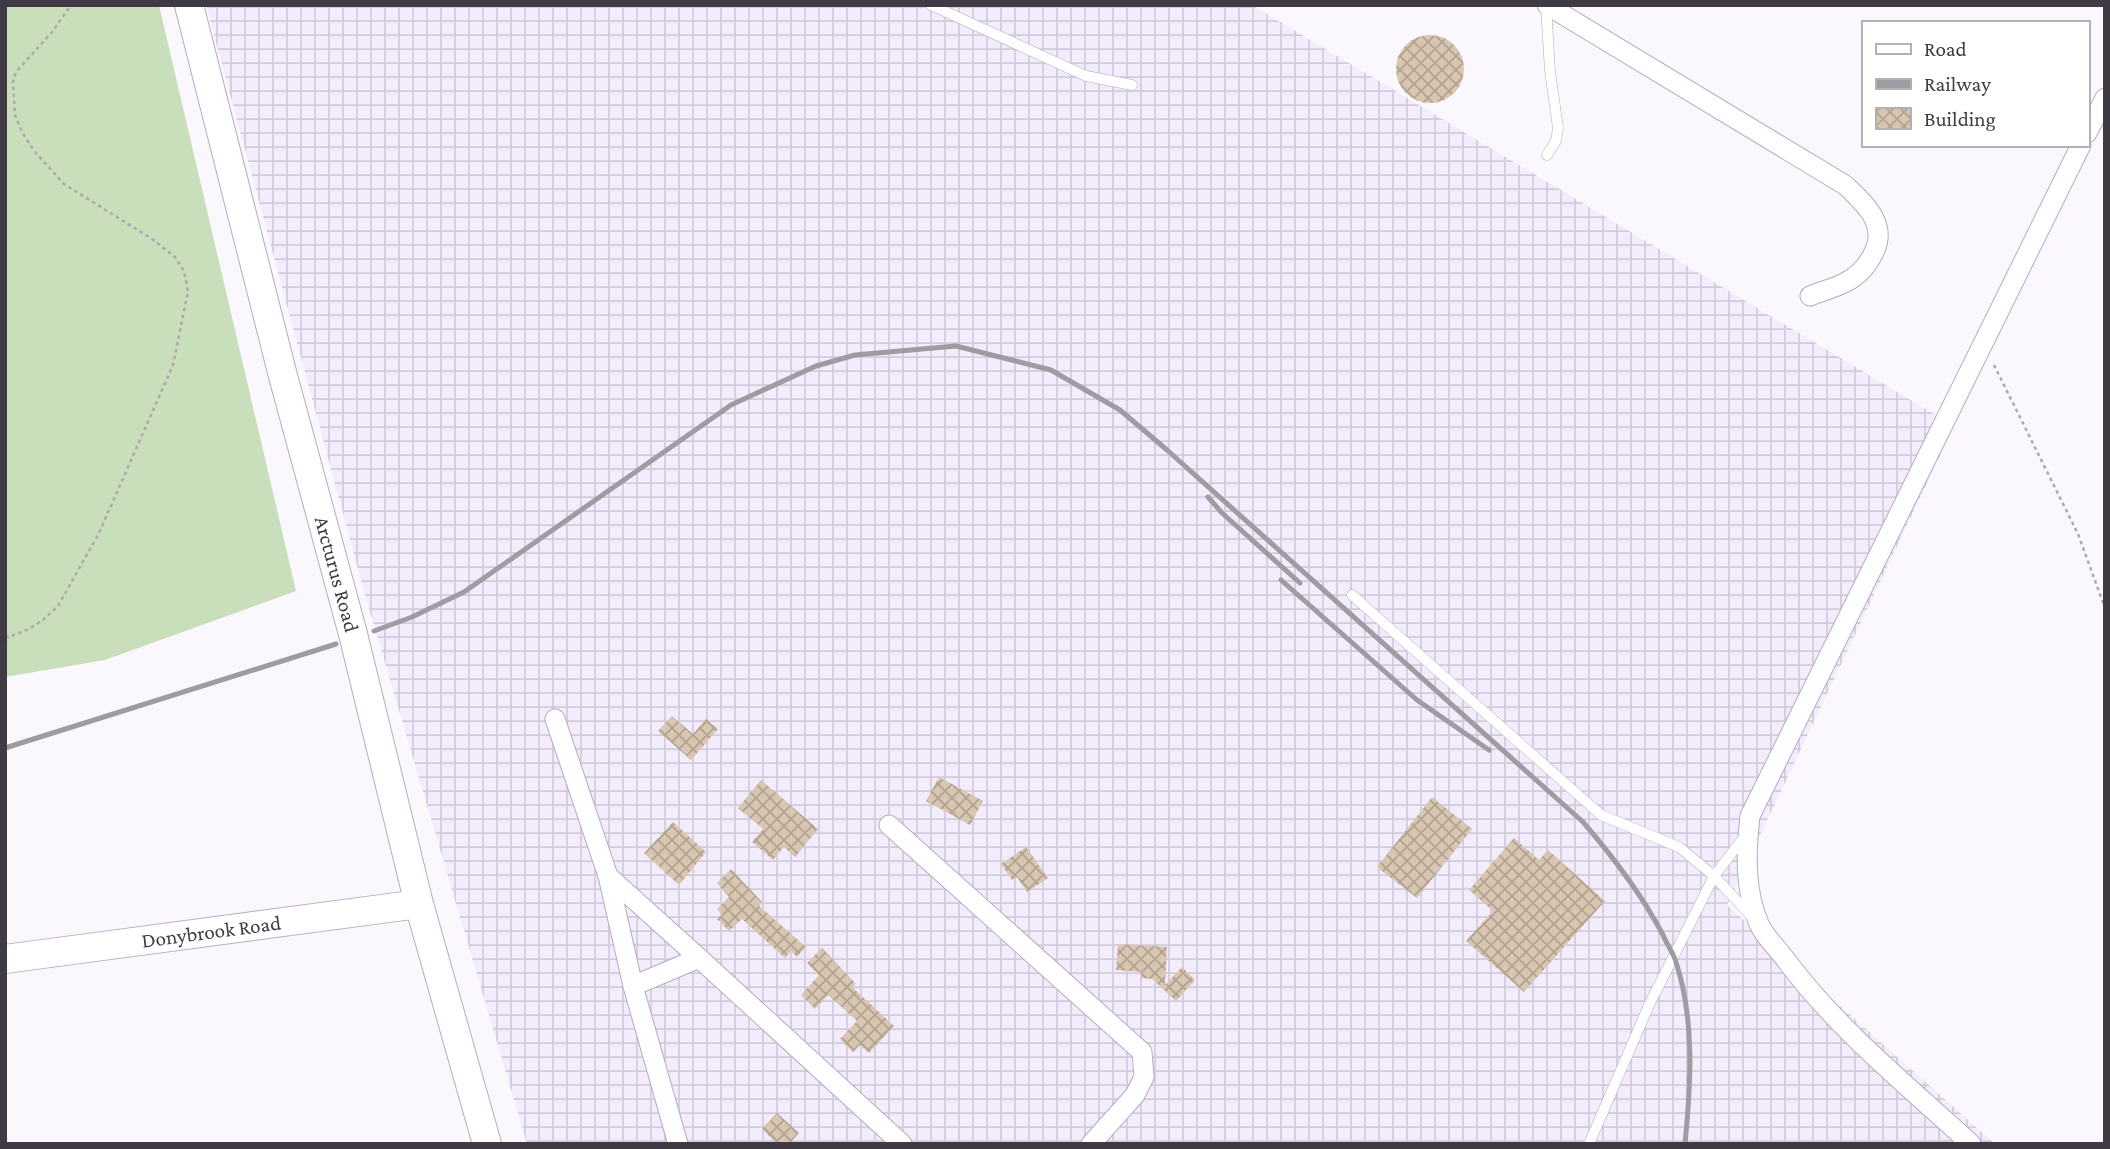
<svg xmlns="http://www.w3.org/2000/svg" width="2110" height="1149" viewBox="0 0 2110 1149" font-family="'Crimson Pro',serif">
<defs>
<pattern id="industrial-grid" width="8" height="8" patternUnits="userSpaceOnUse" patternTransform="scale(1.75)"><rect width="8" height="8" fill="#f3ecfd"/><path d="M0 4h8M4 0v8" fill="none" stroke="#d1cbda"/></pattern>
<pattern id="building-cross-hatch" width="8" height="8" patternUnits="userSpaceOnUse" patternTransform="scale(1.75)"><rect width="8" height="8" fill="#d8c6b1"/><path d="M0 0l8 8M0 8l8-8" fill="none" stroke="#b1a292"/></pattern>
</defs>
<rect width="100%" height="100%" fill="#fbf8fd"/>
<!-- industrial -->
<polygon fill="url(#industrial-grid)" points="206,5 1252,5 1954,426 1727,905 1995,1144 527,1144 365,595"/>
<!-- pitch -->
<polygon fill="#c9deba" points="5,5 159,5 296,591 105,660 5,677"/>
<!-- building -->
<g fill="url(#building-cross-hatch)">
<circle cx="1430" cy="69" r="34"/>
<polygon points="672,716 693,734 706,719 718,729 691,760 658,731"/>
<polygon points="939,777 983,801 970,825 926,801"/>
<polygon points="761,780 818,829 795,857 784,847 773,860 752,842 763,829 738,808"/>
<polygon points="1432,797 1472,829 1417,898 1377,867"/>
<polygon points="673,822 706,852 679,885 644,853"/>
<polygon points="1514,838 1539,860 1548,850 1605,901 1524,992 1466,941 1493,911 1469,890"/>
<polygon points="1026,847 1048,878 1027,892 1017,877 1012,880 1001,864"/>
<polygon points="731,869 762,902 759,906 806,947 797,957 791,951 785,958 742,919 729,931 717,919 722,915 717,909 729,897 717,883"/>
<polygon points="1118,944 1167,947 1165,985 1182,967 1195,980 1176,1001 1152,979 1141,978 1141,972 1116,970"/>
<polygon points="822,948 856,984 852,987 894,1026 869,1053 860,1045 853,1052 840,1039 857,1021 828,995 815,1009 801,995 819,975 807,963"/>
<polygon points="777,1113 799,1133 789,1144 777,1144 762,1129"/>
</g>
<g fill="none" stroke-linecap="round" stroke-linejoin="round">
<!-- lane casing -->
<g stroke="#b6aac1" stroke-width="11">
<g id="lane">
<polyline points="931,5 1086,76 1132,85"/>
<polyline points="1546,6 1550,71 1558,128 1556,141 1547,155"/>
<polyline points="1352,595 1601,815 1679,847 1714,876 1752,917"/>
<polyline points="1589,1144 1649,1005 1714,876 1745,836"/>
</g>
</g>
<!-- street casing -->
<g stroke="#b6aac1" stroke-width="21">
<g id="street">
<path d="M1547 5 1845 185C1865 204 1889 225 1873 254 1867 266 1858 276 1846 282 1835 288 1822 291 1810 296"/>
<polyline points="2087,133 2105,98"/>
<polyline points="555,719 608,876 633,986 678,1144"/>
<polyline points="889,825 1142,1052 1144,1077 1135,1095 1091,1144"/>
<polyline points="608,876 699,958"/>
<polyline points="633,986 699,958 902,1144"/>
<path d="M1971 1144C1907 1085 1838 1030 1786 960 1778 949 1766 938 1760 926 1744 891 1746 852 1750 816L2081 145"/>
</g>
</g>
<!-- secondary casing -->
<g stroke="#b6aac1" stroke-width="30">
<g id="secondary">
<path id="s1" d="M189 5 283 376 353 634 419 904 487 1144"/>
<path id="s2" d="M5 959 419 904"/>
</g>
</g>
<!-- path -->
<g stroke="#aca9b0" stroke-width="2.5" stroke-dasharray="3.5 3.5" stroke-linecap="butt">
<polyline points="1994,365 2078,534 2105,608"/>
<polyline points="5,636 9,637 29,629 43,620 58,606 99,533 173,365 188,291 184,271 175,257 152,239 64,184 35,152 23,134 15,115 13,82 16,72 52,32 71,5"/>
<polyline points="5,644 9,637"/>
</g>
<!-- lane -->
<use href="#lane" stroke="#fff" stroke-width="10"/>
<!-- street -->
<use href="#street" stroke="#fff" stroke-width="19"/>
<!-- secondary -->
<use href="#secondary" stroke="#fff" stroke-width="28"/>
<!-- rail -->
<g stroke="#9f9ba2" stroke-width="5">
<polyline points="1208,497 1222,513 1300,583"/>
<polyline points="1281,580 1417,700 1489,750"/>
<path d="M374 631 412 617 464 592 731 405 816 366 855 355 956 346 1051 370 1120 410 1167 450 1583 822C1614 858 1641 893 1663 935 1666 943 1672 951 1675 959 1695 1018 1691 1082 1685 1144"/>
<polyline points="5,748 336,644"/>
</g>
</g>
<g text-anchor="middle" stroke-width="5" stroke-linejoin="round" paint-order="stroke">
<!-- street labels -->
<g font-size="21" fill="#3f3a44" stroke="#fff">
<text dy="7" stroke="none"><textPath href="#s1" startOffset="588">Arcturus Road</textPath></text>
<text dy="7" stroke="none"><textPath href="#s2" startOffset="208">Donybrook Road</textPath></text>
</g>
</g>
<!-- border -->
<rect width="2110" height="1149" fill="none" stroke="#3f3a44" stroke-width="14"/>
<!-- legend -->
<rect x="1862" y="21" width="228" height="126" fill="#ffffff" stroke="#b2b0b4" stroke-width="2"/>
<rect x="1876" y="44" width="35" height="10" fill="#ffffff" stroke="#b2b0b4" stroke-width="2"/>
<text x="1924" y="56" font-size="21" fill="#3f3a44">Road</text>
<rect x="1876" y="79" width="35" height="10" fill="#9f9ba2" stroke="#b2b0b4" stroke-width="2"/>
<text x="1924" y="91" font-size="21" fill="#3f3a44">Railway</text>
<rect x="1876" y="108" width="35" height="21" fill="url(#building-cross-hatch)" stroke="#b2b0b4" stroke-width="2"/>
<text x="1924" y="126" font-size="21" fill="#3f3a44">Building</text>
</svg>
